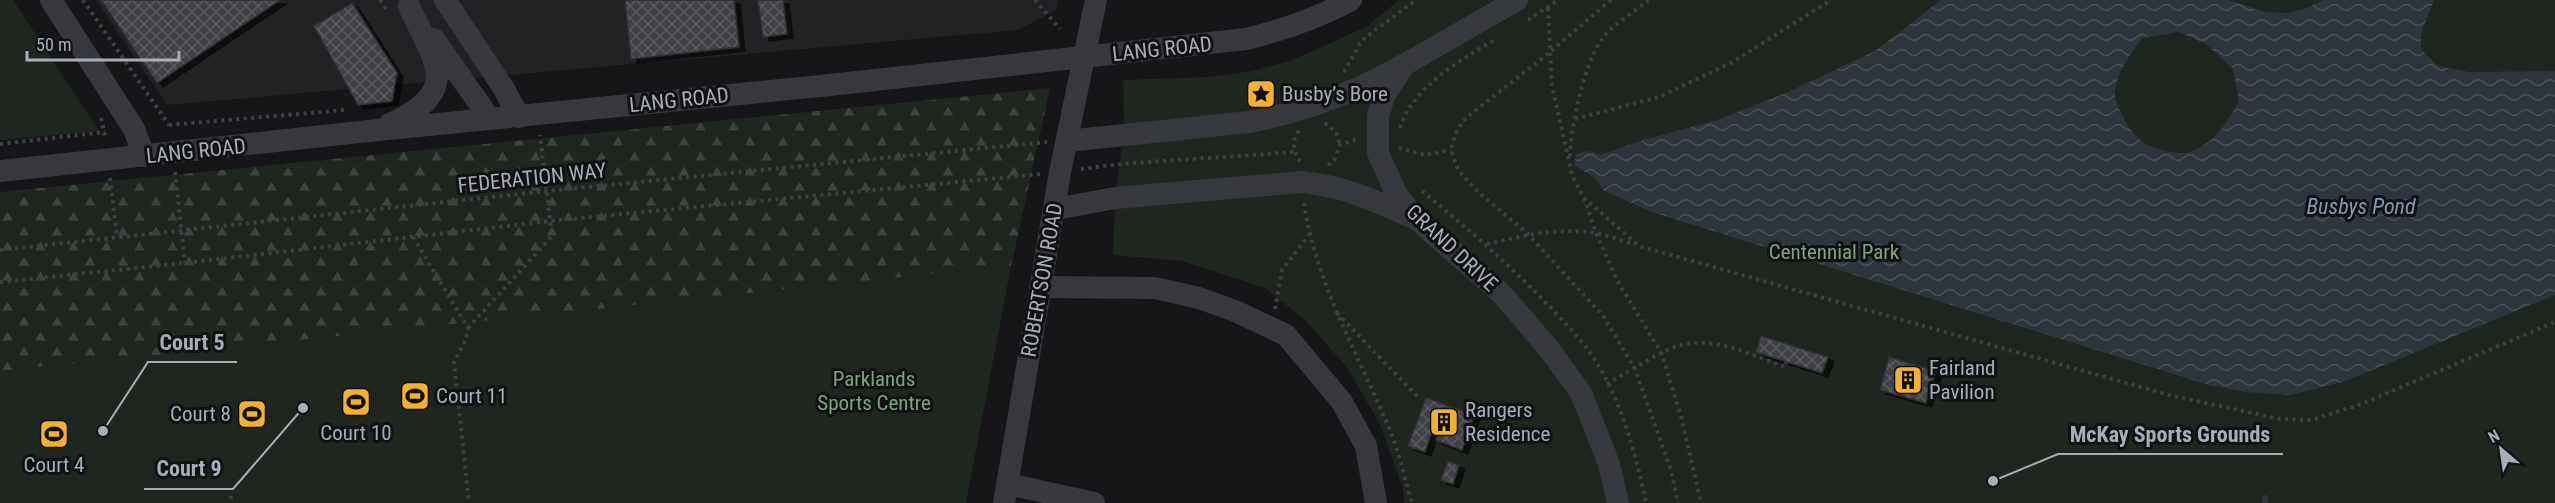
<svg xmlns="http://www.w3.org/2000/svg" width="2555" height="503" viewBox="0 0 2555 503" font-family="'Roboto Condensed',sans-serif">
<defs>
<pattern id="forest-firs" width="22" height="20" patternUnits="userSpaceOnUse" patternTransform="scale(1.5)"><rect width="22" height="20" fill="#1e261f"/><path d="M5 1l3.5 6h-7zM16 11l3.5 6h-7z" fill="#3c433d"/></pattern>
<pattern id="water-waves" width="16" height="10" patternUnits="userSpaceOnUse" patternTransform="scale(1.5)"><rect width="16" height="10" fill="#2c353c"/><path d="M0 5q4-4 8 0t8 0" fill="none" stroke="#485056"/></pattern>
<pattern id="building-cross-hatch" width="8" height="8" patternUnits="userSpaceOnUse" patternTransform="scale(1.5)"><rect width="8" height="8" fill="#404145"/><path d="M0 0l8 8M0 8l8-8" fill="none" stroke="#595a5e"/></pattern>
<filter id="shadow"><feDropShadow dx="6" dy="4" stdDeviation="0" flood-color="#0009"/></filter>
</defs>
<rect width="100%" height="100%" fill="#161618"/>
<!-- built -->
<polygon fill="#222225" points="96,0 1058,0 1056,10 1018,30 167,105"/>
<!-- forest -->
<polygon fill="url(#forest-firs)" points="1050,88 1011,266 0,372 0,192"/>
<!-- park -->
<g fill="#1e261f">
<polygon points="0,0 13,0 99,131 0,140"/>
<polygon points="1399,0 2555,0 2555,503 1404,503 1403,489 1379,422 1346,366 1304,319 1265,288 1182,261 1113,255 1115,198 1124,133 1123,80 1209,77 1252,71 1290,61 1366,27"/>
<polygon points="1011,266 966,503 0,503 0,371"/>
</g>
<!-- water -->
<path fill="url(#water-waves)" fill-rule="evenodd" d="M1941 0H2229L2265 12 2287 13 2302 10 2324 0H2434L2421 33V49L2438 66 2469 72 2555 71V295L2343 382 2290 395 2245 392 2209 385 1652 212 1604 191 1595 178 1574 165 1576 154 1589 151 1600 155 1643 140 1714 121 1788 92 1875 51ZM2179 32 2206 44 2233 69 2239 101C2227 122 2217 141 2193 151 2179 157 2152 149 2140 140 2130 132 2113 103 2115 91 2117 71 2131 54 2142 38Z"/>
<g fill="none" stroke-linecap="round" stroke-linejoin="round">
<!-- stream -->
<polyline stroke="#2c353c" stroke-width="6" points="2265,498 2265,503"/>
</g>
<!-- building -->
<g fill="url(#building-cross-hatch)" stroke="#303034" stroke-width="1.5" filter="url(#shadow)">
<polygon points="101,0 280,0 157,83"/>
<polygon points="625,0 734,0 739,47 631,59"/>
<polygon points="758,0 783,0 787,34 763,37"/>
<polygon points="352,3 397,73 392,101 358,105 314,26"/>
<polygon points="1761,336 1828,357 1822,373 1756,352"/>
<polygon points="1889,357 1936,371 1926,403 1880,390"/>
<polygon points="1426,398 1474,415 1462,450 1436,440 1440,431 1433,428 1425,452 1408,446"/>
<polygon points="1448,461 1459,465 1453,484 1441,480"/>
</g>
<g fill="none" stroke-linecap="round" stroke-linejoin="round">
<!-- path -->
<g stroke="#3d3f44" stroke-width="4" stroke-dasharray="3 4.5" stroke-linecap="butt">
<polyline points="83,0 169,125"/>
<polyline points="380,0 388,12"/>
<polyline points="1035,0 1060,29"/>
<polyline points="1611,0 1539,61 1467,117 1457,130 1451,150 1458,170 1476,190 1528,234 1603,316 1635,369 1671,470 1678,503"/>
<polyline points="1548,8 1552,86 1572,175 1583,197 1639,246 2169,395 2280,419 2311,420 2359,405 2555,322"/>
<polyline points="1528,20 1558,0"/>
<polyline points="1344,72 1362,40 1416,0"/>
<polyline points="101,118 106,140"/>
<polyline points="1575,119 1659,97 1731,63 1831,0"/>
<polyline points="1325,123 1336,132 1340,145"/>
<polyline points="169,125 345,110"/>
<path d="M1400 128C1413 86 1461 60 1496 39"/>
<path d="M1299 131C1291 141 1293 153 1301 162"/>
<polyline points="0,144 105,132"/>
<polyline points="1399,148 1425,155 1451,150"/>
<path d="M1570 156C1571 125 1584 64 1602 39 1611 26 1635 11 1649 0"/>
<polyline points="1328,165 1334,160 1340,145 1357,139"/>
<polyline points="1081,169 1120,164 1295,152"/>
<polyline points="175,172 185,263"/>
<polyline points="110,178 117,237"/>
<path d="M1422 191C1467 228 1511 266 1551 308 1566 324 1581 339 1593 357 1621 399 1636 454 1646 503"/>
<polyline points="1584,198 1596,233 1617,280 1662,354 1682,420 1701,503"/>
<path d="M1304 203C1316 285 1360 357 1391 433 1400 455 1405 480 1412 503"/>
<polyline points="413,237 468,328 466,339 454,362 469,503"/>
<path d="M1487 244C1523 236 1558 227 1595 233 1608 235 1622 241 1635 245"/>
<polyline points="0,250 547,191 1047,142"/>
<polyline points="0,282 185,263 550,221 1041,174"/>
<polyline points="1275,309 1282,270 1309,235"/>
<polyline points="1337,313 1418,397"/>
<polyline points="468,328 552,236 540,135"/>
<path d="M1607 384C1627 373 1659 351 1681 345 1715 336 1753 356 1785 367L1786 362"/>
<polyline points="231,496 232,503"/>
</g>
<!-- minor -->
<g stroke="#37383d" stroke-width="22">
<polyline points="51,0 134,129 144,156"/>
<polyline points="445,0 504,89 519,117"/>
<polyline points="1517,0 1404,65 1384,96 1378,116 1378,153 1397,195 1415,218 1502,294 1549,349 1581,393 1609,464 1618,503"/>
<polyline points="434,39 490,119"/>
<path d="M390 124C463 90 435 64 409 6"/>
<path d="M1067 141 1249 122C1302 112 1354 93 1401 66"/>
<path d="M0 171 378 130 830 85 1246 39C1283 30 1318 18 1351 0"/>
<path d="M1055 209 1115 198 1302 182C1342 186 1374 200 1411 217"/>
<polyline points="1040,287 1155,288 1199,298 1235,311 1286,335 1342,402 1366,446 1376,503"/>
<polyline points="1008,484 1094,503"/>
<polyline points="1004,503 1060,172 1096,0"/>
</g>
</g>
<!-- icons -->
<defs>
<g id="sight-square" transform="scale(1.5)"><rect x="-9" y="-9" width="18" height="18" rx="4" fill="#f2b134" stroke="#111113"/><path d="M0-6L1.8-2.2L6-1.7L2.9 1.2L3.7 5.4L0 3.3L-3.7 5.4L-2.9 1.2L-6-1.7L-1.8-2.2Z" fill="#111"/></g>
<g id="building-square" transform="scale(1.5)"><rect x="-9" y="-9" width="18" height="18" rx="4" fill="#f2b134" stroke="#111113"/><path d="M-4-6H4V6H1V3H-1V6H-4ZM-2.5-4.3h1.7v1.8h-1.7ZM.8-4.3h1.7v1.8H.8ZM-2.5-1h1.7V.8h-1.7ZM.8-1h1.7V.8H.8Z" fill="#111"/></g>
<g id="stadium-square" transform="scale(1.5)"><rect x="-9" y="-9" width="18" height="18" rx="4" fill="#f2b134" stroke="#111113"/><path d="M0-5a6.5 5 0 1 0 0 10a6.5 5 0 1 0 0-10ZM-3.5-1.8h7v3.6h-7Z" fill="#111"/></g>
</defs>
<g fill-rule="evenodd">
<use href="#sight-square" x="1261" y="94"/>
<use href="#building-square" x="1908" y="380"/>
<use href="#stadium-square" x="415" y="396"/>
<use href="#stadium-square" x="356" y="402"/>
<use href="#stadium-square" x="252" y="414"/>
<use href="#building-square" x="1444" y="422"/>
<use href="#stadium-square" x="54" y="434"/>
</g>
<g text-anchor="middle" stroke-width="6" stroke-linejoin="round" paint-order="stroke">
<!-- street labels -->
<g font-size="21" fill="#a8adb8" stroke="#111113">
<text transform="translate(1162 49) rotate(-6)" y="7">LANG ROAD</text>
<text transform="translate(679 100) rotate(-6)" y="7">LANG ROAD</text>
<text transform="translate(196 151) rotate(-6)" y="7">LANG ROAD</text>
<text transform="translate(532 178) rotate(-6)" y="7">FEDERATION WAY</text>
<text transform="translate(1452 248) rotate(43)" y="7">GRAND DRIVE</text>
<text transform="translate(1042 280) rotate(-80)" y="7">ROBERTSON ROAD</text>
</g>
<!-- poi labels -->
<g font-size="21" fill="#a8adb8" stroke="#111113" text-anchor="start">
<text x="1282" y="101">Busby’s Bore</text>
<text x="1929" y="375">Fairland<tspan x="1929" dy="24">Pavilion</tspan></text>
<text x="436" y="403">Court 11</text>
<text x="1465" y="417">Rangers<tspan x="1465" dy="24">Residence</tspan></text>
<text x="231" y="421" text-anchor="end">Court 8</text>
<text x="356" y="440" text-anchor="middle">Court 10</text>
<text x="54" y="472" text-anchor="middle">Court 4</text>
</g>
<!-- park labels -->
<g font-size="21" fill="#7fa381" stroke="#111113">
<text x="1834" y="259">Centennial Park</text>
<text x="874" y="386">Parklands<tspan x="874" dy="24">Sports Centre</tspan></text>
</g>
<!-- water labels -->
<g font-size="22" font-style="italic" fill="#7f9bb3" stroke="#111113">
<text x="2361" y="214">Busbys Pond</text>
</g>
</g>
<!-- callouts -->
<path fill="none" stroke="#a8adb8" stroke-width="2" d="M103 431L148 362H237M1993 481L2058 454H2283M303 408L233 489H144"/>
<g fill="#a8adb8" stroke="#111113" stroke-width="2">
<circle cx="103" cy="431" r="6"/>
<circle cx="1993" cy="481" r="6"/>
<circle cx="303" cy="408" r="6"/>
</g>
<g font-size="22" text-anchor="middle" font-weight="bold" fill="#a8adb8" stroke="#111113" stroke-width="6" stroke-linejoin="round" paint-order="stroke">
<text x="192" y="350">Court 5</text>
<text x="2170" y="442">McKay Sports Grounds</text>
<text x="189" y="476">Court 9</text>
</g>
<!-- north arrow -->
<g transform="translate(2501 449) rotate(331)" stroke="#111113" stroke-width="4.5" paint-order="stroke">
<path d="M0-4.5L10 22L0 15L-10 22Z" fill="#a8adb8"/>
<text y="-9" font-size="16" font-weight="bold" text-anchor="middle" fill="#a8adb8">N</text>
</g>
<!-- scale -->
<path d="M27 51v9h152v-9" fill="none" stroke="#a8adb8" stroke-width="3"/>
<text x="36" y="51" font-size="18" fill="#a8adb8" stroke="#111113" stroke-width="4.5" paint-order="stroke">50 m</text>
</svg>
